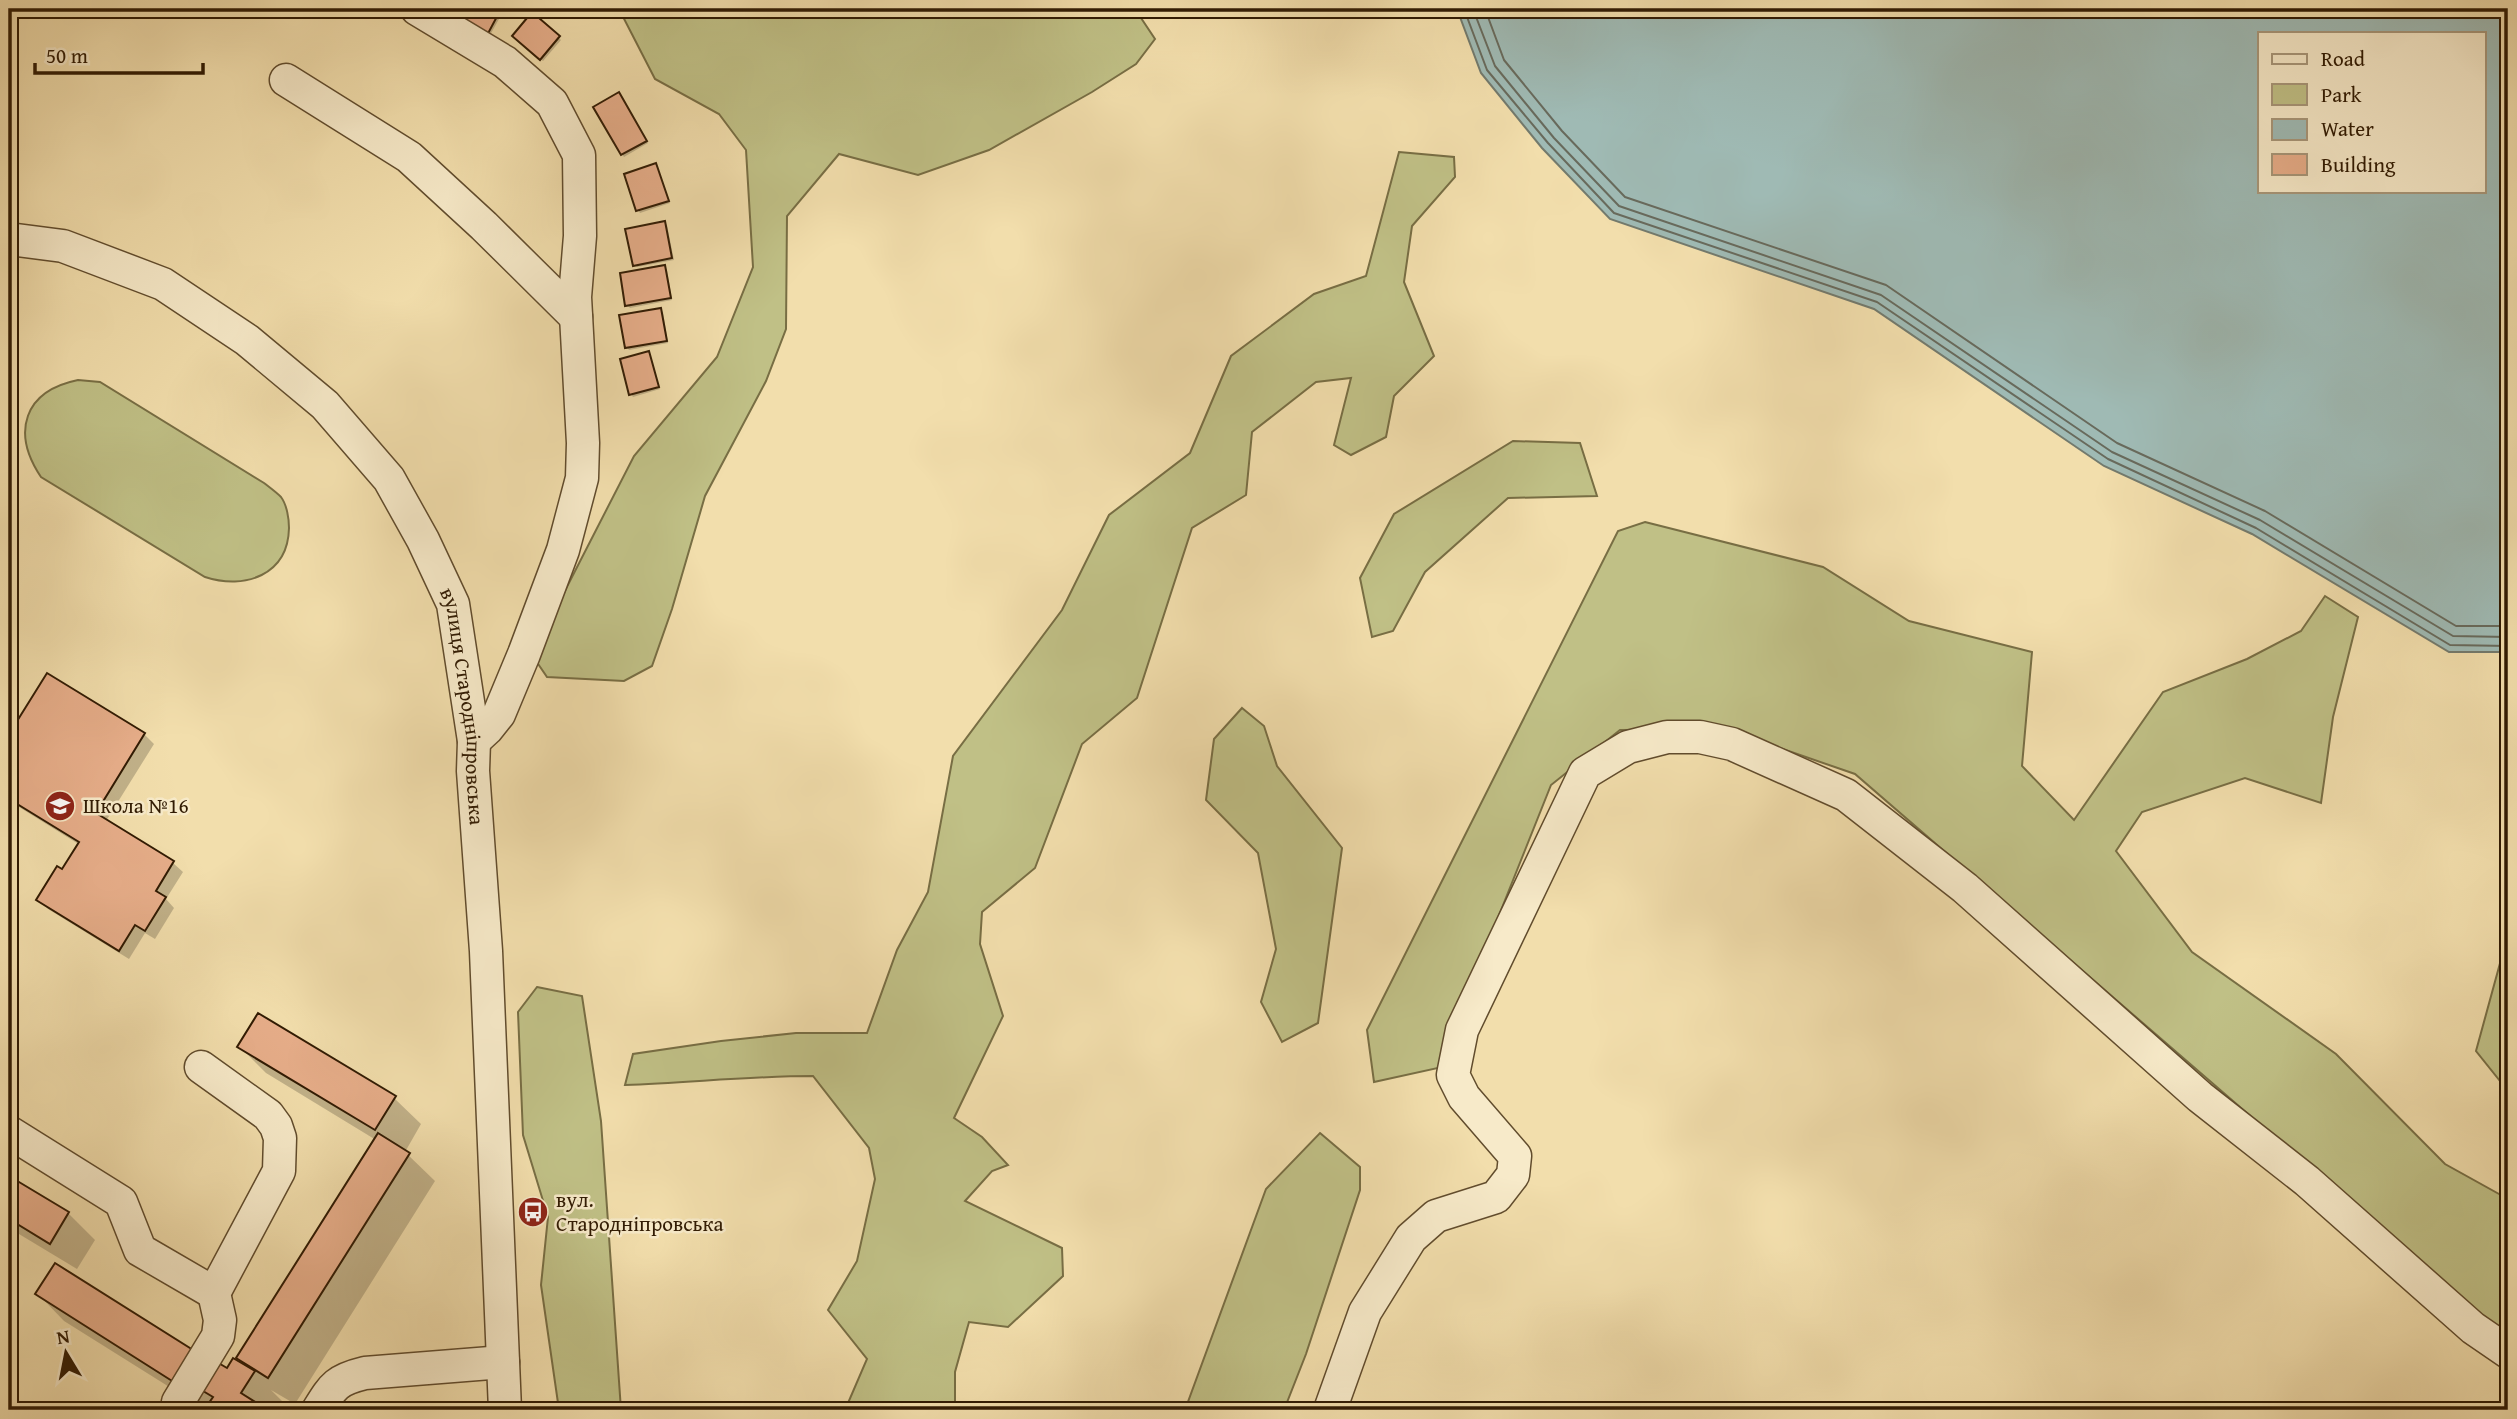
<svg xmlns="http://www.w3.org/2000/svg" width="2517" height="1419" viewBox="0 0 2517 1419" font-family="'Gentium Book Plus',serif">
<rect width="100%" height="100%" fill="#f2deac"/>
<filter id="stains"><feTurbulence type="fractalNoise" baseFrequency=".00286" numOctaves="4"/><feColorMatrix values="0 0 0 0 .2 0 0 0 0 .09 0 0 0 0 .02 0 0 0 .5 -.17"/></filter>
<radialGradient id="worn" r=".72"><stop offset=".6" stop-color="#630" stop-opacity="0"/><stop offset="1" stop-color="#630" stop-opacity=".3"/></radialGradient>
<!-- green -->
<g fill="#c0c086" stroke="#786e44" stroke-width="2">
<polygon points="619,9 1135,9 1155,39 1136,64 1092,92 989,150 918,175 839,154 787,216 786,329 766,381 705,496 672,609 652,666 624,681 547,677 532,655 634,456 717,357 753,267 746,150 719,114 655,79"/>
<path d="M1399 152 1454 157 1455 177 1412 226 1404 282 1434 356 1394 396 1386 437 1351 455 1334 445 1351 378 1316 382 1252 432 1246 495 1192 528 1137 698 1082 744 1035 868 982 912 980 944 1003 1016 954 1118 982 1137 1008 1165 992 1171 965 1201 1062 1248 1063 1276 1008 1327 969 1322 955 1372V1410H845L867 1359 828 1310 857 1261 875 1179 869 1148 813 1076C750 1076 688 1083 625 1085L633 1054 721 1041 796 1033H867L897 950 928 892 953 756 1062 610 1109 515 1190 453 1231 356 1314 294 1366 276Z"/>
<path d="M78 380 100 382 264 483C269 487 276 492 281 497 287 505 289 519 289 528 288 575 245 590 205 577L41 477C11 432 24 391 78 380Z"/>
<polygon points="1513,441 1580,443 1597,496 1508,498 1425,572 1393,631 1372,637 1360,578 1394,514"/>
<polygon points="1645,522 1823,567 1909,621 2032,652 2022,766 2074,820 2163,692 2247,659 2301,631 2325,596 2358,617 2333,717 2321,803 2245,778 2142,812 2116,851 2192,952 2336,1054 2445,1164 2508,1199 2508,1339 1855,774 1725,729 1620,730 1551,785 1438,1068 1374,1082 1367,1030 1618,531"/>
<polygon points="1242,708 1264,726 1277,766 1342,848 1318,1023 1282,1042 1261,1002 1276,949 1258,853 1206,800 1214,739"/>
<polygon points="2508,934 2508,1091 2476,1051"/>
<polygon points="537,987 582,996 601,1121 621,1410 559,1410 541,1285 548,1217 523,1135 518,1012"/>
<polygon points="1320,1133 1360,1167 1360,1190 1306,1354 1284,1410 1185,1410 1266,1189"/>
</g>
<!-- water -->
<path fill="#9fbab4" stroke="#737a6d" stroke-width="2" fill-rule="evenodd" d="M1457 9H2508V652H2449L2252 534 2104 466 1874 309 1610 219 1542 148 1481 73ZM2260 33H2484V191H2260Z"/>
<!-- shadow -->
<g fill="#0003">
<polygon points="466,9 499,9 503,12 486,42 457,25"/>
<polygon points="532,15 561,40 543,61 514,36"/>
<polygon points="621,97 648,143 624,157 622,154"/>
<polygon points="656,165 670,203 640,213 638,210"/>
<polygon points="664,223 667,225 674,260 637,267 635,265"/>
<polygon points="664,267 667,270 672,300 630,308 627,305"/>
<polygon points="660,310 663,312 668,343 629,350 627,347"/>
<polygon points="649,353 660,389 633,397 631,394"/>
<polygon points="47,675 144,734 154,744 106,821 173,863 183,872 166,899 174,908 155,939 145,933 129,959 48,909 39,900 63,872 80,845 19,807 9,823 9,738"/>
<polygon points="239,1046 394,1098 421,1124 405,1152 435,1181 295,1404 271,1390 288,1407 286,1410 206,1410 64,1321 38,1294 200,1357 228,1371 248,1368 239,1358 376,1140 266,1073"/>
<polygon points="9,1178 68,1213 95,1240 77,1269 9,1228"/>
</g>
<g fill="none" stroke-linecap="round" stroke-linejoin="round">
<!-- shore -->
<g stroke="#686a5c" stroke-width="2">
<polyline points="1464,9 1487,70 1548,143 1614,213 1877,302 2108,459 2256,528 2450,645 2508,646"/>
<polyline points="1473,9 1495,66 1554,138 1619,206 1881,295 2112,452 2260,520 2453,636 2508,637"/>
<polyline points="1485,9 1504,60 1562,131 1625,197 1886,285 2117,443 2265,511 2456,626 2508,626"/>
</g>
</g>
<!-- building -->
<g fill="#e7ae8a" stroke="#311b03" stroke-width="2">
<polygon points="464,9 501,9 484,41 455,26"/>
<polygon points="532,12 560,36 540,60 512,36"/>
<polygon points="619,92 647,141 621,155 593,107"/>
<polygon points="656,163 669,201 636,211 624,174"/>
<polygon points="665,221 672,258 633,266 625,229"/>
<polygon points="665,265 671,298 625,306 620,273"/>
<polygon points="661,308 667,341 625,348 619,315"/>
<polygon points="649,351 659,387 629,395 620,359"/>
<polygon points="47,673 145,733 96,813 174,861 156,891 166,897 145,931 135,925 119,951 36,900 57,866 62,869 79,842 9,799 9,734"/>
<polygon points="258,1013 396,1096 375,1130 237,1047"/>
<polygon points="378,1133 410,1153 268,1378 236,1358"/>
<polygon points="9,1176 69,1212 50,1244 9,1219"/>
<polygon points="55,1263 201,1355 180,1386 35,1294"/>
<polygon points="210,1358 227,1368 233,1358 255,1371 241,1393 268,1410 204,1410 213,1397 193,1385"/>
</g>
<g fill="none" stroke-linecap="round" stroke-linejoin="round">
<!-- minor casing -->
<g stroke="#614c2d" stroke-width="35">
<g id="minor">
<polyline points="417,9 505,62 552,103 579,155 580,236 575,297 583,443 582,478 563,550 524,654 499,714 487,729 474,741"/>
<polyline points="286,80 409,157 484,226 576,317"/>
<path id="s1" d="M9 239 63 246 163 284 247 340 325 405 389 479 423 540 453 604 474 741 473 771 486 951 505 1410"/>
<polyline points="9,1132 121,1202 140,1250 214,1293 279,1171 280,1138 276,1126 268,1115 201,1067"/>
<polyline points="177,1410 178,1402 218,1336 220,1320 214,1293"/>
<path d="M318 1410C333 1386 336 1380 365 1373L503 1362"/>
<polyline points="1330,1410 1365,1312 1411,1238 1436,1216 1496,1197 1513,1175 1515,1156 1464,1097 1453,1075 1462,1030 1585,773 1628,747 1667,737 1700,737 1732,744 1846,795 1965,888 2200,1097 2307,1181 2473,1328 2508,1352"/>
</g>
</g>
<!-- minor -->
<use href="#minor" stroke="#f7eac9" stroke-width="32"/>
</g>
<!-- icons -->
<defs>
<g id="school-disc" transform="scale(1.575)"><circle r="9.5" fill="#8f2418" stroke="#f7eac9"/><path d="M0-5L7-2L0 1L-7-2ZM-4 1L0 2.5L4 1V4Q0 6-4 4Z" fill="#fff"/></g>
<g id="bus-disc" transform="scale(1.575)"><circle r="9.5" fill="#8f2418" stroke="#f7eac9"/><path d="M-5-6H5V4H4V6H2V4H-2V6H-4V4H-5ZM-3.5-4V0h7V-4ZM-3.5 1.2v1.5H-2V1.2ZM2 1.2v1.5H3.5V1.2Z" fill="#fff"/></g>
</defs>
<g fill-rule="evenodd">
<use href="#school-disc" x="60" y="806"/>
<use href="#bus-disc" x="533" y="1212"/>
</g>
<g text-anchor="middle" stroke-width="5" stroke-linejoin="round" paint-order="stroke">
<!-- street labels -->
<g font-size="21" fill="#311b03" stroke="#f7eac9">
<text dy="7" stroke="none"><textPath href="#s1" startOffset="705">вулиця Стародніпровська</textPath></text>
</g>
<!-- poi labels -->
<g font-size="21" fill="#311b03" stroke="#f7eac9" text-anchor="start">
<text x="83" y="813">Школа №16</text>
<text x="556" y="1207">вул.<tspan x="556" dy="24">Стародніпровська</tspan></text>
</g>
</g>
<!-- margin -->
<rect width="2517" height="1419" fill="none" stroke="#f2deac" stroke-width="35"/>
<rect x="10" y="10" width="2496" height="1398" fill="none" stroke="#311b03" stroke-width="3.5"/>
<rect x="18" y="18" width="2482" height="1384" fill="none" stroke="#311b03" stroke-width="2"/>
<!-- legend -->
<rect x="2258" y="32" width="228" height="161" fill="#f7eac9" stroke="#a8977a" stroke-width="2"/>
<rect x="2272" y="54" width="35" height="10" fill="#f7eac9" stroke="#a8977a" stroke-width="2"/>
<text x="2321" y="66" font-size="21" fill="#311b03">Road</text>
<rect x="2272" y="84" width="35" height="21" fill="#c0c086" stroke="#a8977a" stroke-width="2"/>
<text x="2321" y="102" font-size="21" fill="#311b03">Park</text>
<rect x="2272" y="119" width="35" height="21" fill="#9fbab4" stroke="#a8977a" stroke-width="2"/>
<text x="2321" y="136" font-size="21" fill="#311b03">Water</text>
<rect x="2272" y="154" width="35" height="21" fill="#e7ae8a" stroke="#a8977a" stroke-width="2"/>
<text x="2321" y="172" font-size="21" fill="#311b03">Building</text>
<!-- north arrow -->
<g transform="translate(66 1353) rotate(350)" stroke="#f7eac9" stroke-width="5" paint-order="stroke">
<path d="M0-5L12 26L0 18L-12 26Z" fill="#311b03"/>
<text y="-10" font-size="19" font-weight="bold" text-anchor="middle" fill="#311b03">N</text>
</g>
<!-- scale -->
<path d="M35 63v10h168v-10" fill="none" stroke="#311b03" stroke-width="3.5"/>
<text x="46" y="63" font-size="21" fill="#311b03" stroke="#f7eac9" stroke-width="5" paint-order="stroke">50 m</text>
<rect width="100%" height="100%" filter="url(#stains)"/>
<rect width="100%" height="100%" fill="url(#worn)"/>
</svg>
